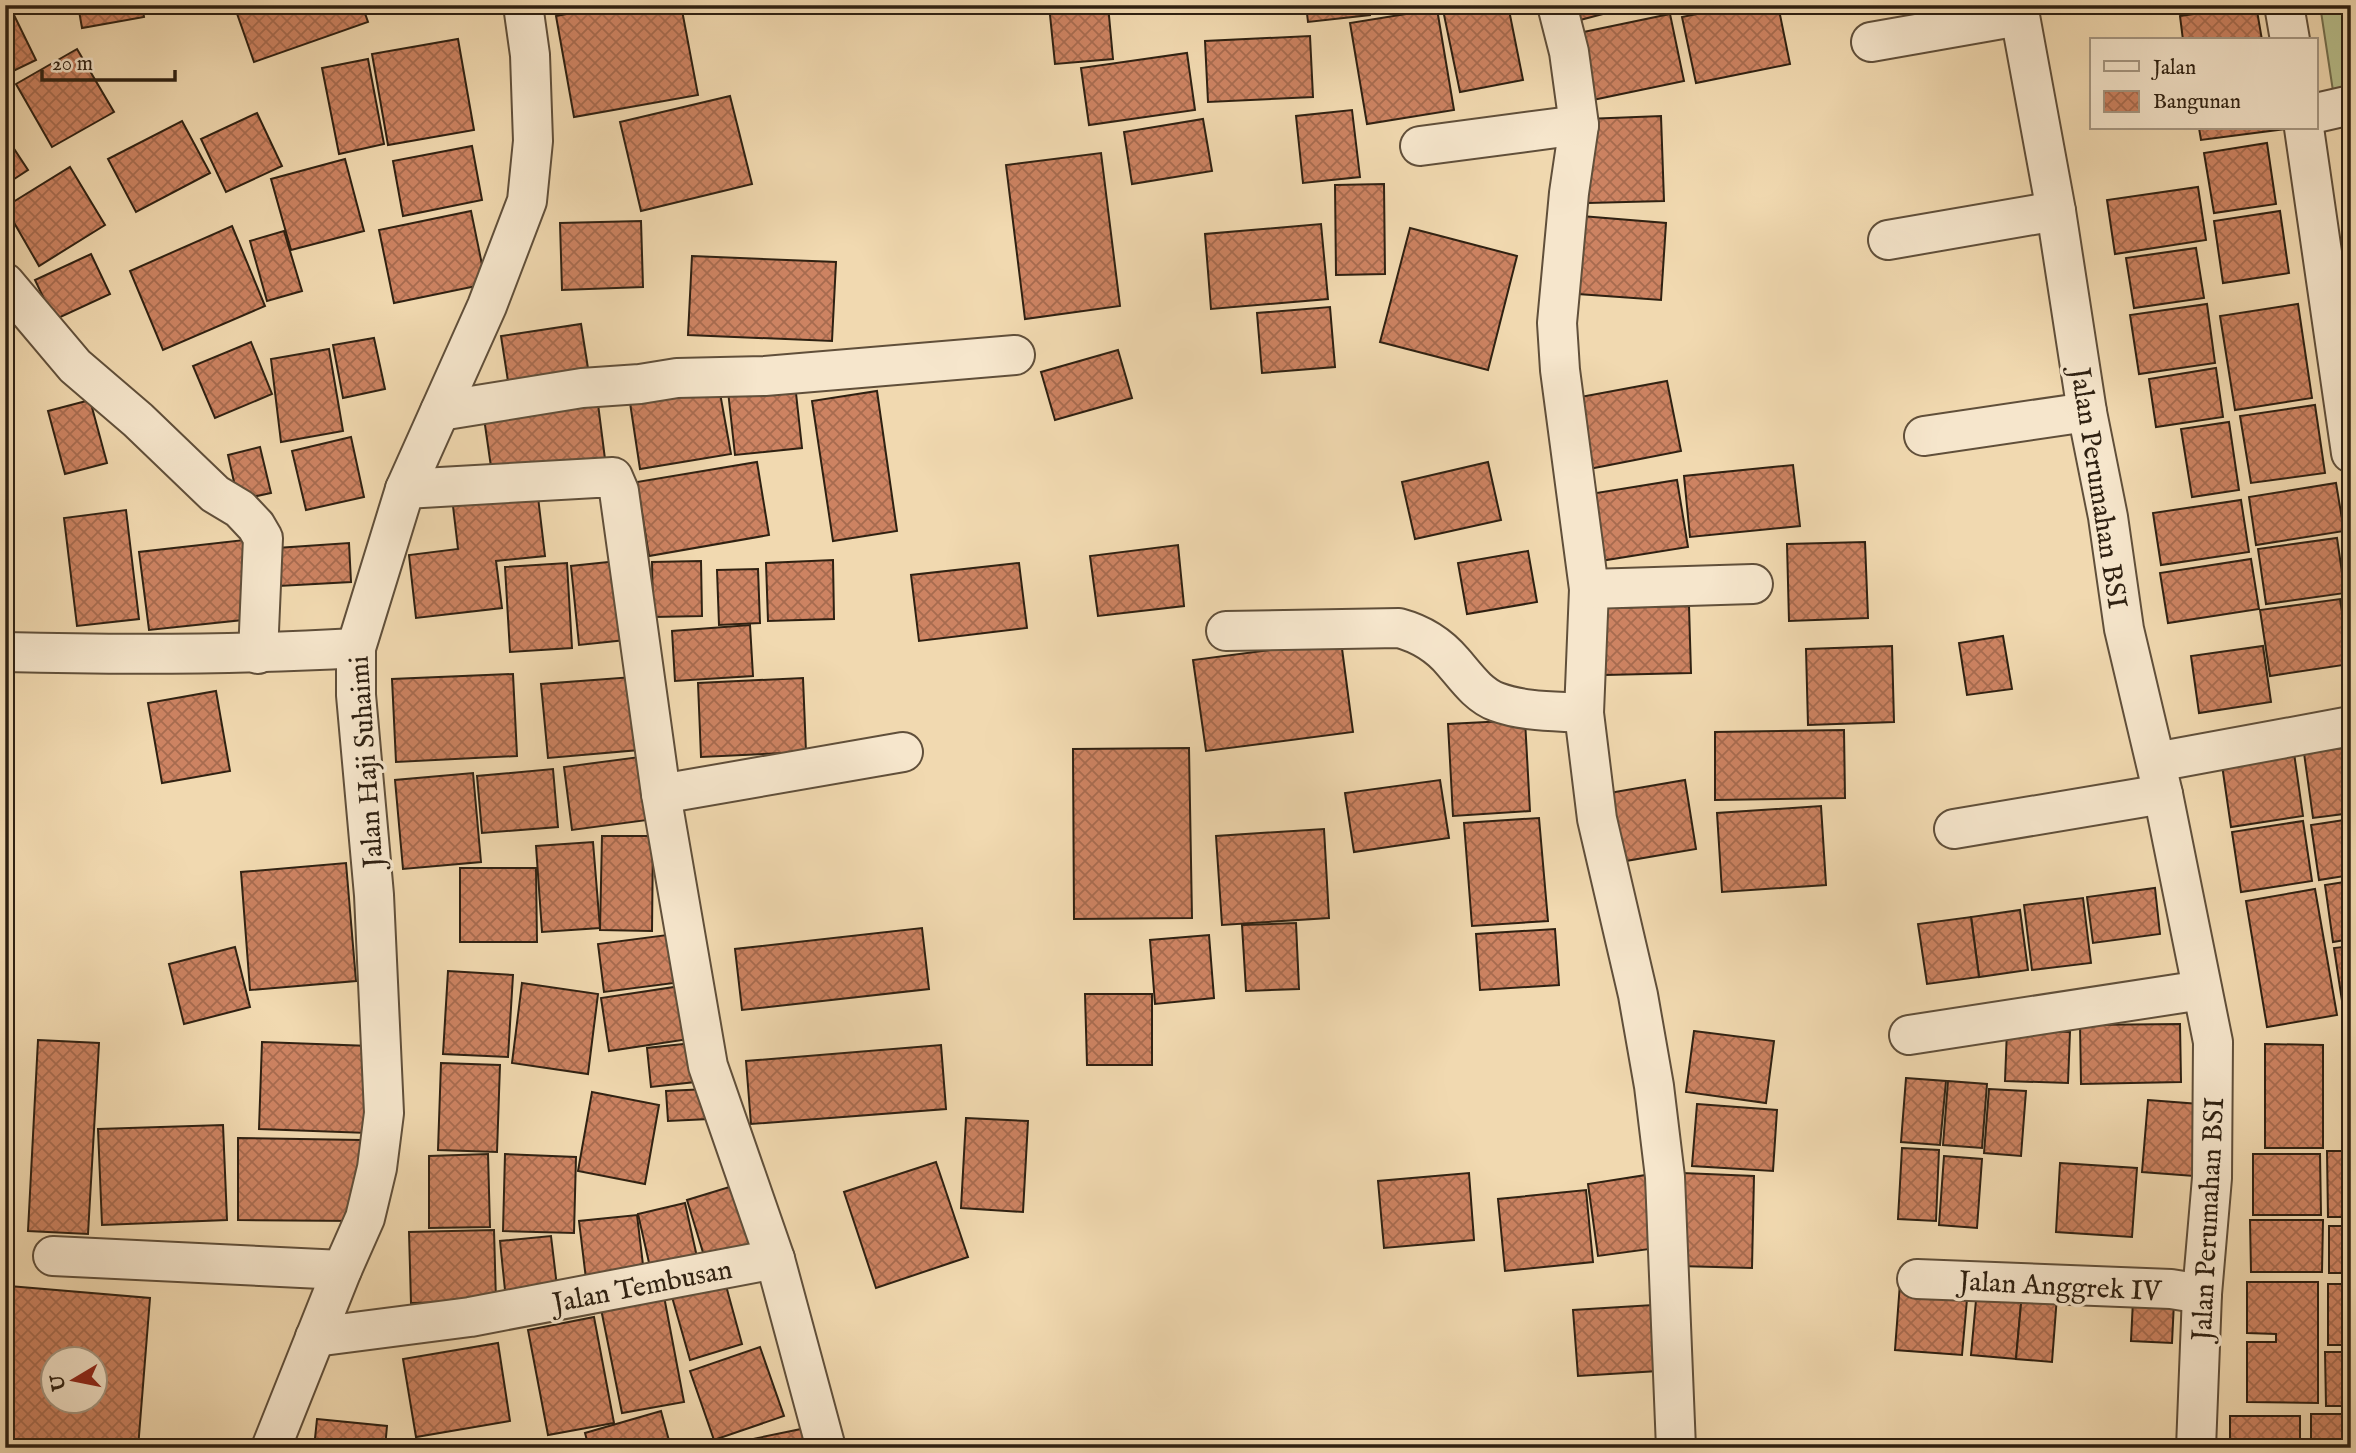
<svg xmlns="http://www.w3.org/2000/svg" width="2356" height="1453" viewBox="0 0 2356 1453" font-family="'IM FELL English',serif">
<defs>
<pattern id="building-cross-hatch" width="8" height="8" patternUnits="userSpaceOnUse" patternTransform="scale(1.75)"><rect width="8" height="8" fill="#cd8362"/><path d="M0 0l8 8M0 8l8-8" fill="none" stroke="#a76b4f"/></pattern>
</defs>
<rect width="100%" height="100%" fill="#f1d9b0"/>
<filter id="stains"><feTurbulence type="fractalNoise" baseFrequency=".00286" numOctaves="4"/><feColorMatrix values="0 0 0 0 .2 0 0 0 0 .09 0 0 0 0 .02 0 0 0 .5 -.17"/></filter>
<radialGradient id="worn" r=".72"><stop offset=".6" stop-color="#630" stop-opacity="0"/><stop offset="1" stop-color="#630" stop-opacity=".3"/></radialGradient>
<!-- green -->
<polygon fill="#b8bf8c" stroke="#74704f" stroke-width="2" points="2320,5 2351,5 2351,88 2333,91"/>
<!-- building -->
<g fill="url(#building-cross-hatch)" stroke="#2f2112" stroke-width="2" fill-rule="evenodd">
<polygon points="78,5 142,5 144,17 82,28"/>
<polygon points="234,5 362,5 368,22 254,62"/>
<polygon points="614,5 681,5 698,95 574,117 556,16"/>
<polygon points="740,5 815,5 815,8 740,14"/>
<polygon points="1049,5 1108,5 1113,59 1055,64"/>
<polygon points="1306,5 1369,5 1370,15 1308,22"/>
<polygon points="1442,5 1508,5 1523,80 1460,92"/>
<polygon points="1560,5 1637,5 1565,24"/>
<polygon points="1741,5 1778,5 1790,64 1696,83 1682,17"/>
<polygon points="2256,5 2262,40 2183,40 2180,16"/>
<polygon points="1437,9 1454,110 1367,124 1350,23"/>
<polygon points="12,11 36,60 5,75 5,14"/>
<polygon points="1670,14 1684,81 1583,102 1569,35"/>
<polygon points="1310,36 1313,97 1208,102 1205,41"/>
<polygon points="458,39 474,130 388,145 372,54"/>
<polygon points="77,49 114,112 52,147 16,84"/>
<polygon points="1187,53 1195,110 1089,125 1081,68"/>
<polygon points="368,59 384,144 339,154 322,68"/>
<polygon points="730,96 752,184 641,211 620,122"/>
<polygon points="1352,110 1360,177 1303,183 1296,116"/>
<polygon points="257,113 282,166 226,192 201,139"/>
<polygon points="1661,116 1664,201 1588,203 1586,119"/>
<polygon points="1203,119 1212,171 1132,184 1124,132"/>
<polygon points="182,121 210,173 136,212 108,159"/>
<polygon points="2199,128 2285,128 2285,129 2201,140"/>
<polygon points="5,135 28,170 5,185"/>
<polygon points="2267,143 2276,204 2214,213 2204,153"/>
<polygon points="472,146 482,200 403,216 393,161"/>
<polygon points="1101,153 1120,306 1025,319 1006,165"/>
<polygon points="345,159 364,231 291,250 271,179"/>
<polygon points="70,167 105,225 39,266 5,207"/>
<polygon points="1384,184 1385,274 1336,275 1335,185"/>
<polygon points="2198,187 2206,240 2115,254 2107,200"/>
<polygon points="471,211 486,284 394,303 379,230"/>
<polygon points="2280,211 2289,273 2223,283 2214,221"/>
<polygon points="1569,215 1666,223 1661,300 1564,293"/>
<polygon points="641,221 643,287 562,290 560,223"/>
<polygon points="1321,224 1328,299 1211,309 1205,234"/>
<polygon points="232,226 265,306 163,350 130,271"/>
<polygon points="1410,228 1517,256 1488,370 1380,342"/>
<polygon points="284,231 302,291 267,301 250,241"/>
<polygon points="2196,248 2204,298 2134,308 2126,258"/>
<polygon points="91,254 110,294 54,320 35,280"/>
<polygon points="692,256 836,262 832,341 688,335"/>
<polygon points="2207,304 2215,363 2139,374 2130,315"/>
<polygon points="2298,304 2312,398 2235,410 2220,316"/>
<polygon points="1330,307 1335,367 1262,373 1257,313"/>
<polygon points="581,324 590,381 510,394 501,336"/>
<polygon points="5,330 13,354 5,356"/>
<polygon points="374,338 385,389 343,398 333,345"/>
<polygon points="251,342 272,394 215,418 193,366"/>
<polygon points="329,349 343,431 281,442 271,359"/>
<polygon points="1118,350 1132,398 1055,420 1041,372"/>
<polygon points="2216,368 2223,417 2156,427 2149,379"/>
<polygon points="1667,381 1681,451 1589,469 1575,398"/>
<polygon points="718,382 731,454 640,469 629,396"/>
<polygon points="795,384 802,448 735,455 728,391"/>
<polygon points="877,391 897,531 833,541 812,401"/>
<polygon points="597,396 606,467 493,481 483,411"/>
<polygon points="90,400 107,463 65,474 48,411"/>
<polygon points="2315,405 2325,473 2251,483 2240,416"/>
<polygon points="2229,422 2239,490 2192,497 2181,429"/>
<polygon points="351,437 364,497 306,510 292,451"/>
<polygon points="260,447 271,493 238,500 228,455"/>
<polygon points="757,462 769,535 649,556 637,482"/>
<polygon points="1488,462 1501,520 1415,539 1402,482"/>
<polygon points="1793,465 1800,526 1690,537 1684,476"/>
<polygon points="1677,480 1688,547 1594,562 1584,495"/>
<polygon points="2336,483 2344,531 2256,545 2249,497"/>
<polygon points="538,497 545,556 496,561 502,608 416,618 409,555 458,549 453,506"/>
<polygon points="2241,500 2249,552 2161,565 2153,513"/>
<polygon points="126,510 139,619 77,626 64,518"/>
<polygon points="2337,538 2345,593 2266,604 2258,549"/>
<polygon points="244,540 252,619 149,630 139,552"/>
<polygon points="1865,542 1868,618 1789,621 1787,544"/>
<polygon points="349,543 351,582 279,586 277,548"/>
<polygon points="1178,545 1184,606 1098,616 1090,556"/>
<polygon points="1528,551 1537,602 1467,614 1458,563"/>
<polygon points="2251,559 2259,609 2168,623 2160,573"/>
<polygon points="627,560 635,639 579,645 571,566"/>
<polygon points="833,560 834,619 768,621 766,563"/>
<polygon points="701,561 702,616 653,617 652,562"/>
<polygon points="567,563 572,648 510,652 505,567"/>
<polygon points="1019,563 1027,628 919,641 911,575"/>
<polygon points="758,569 760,623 719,625 717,570"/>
<polygon points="2340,599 2350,664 2270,676 2260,610"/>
<polygon points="1689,606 1691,673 1605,675 1603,608"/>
<polygon points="750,625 753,676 675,681 672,631"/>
<polygon points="2003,636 2012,689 1967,695 1959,643"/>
<polygon points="1341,641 1353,732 1206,751 1193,660"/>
<polygon points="1892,646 1894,722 1808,725 1806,649"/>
<polygon points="2263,646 2271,702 2199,713 2191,656"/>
<polygon points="513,674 517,756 396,762 392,679"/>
<polygon points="633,677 639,750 548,758 541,684"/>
<polygon points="803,678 806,752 701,757 698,683"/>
<polygon points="216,691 230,771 162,783 148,703"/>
<polygon points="1525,720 1530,811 1453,816 1448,724"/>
<polygon points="1844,730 1845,798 1715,800 1715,732"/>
<polygon points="2351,747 2351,813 2313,818 2304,753"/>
<polygon points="1189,748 1192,918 1074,919 1073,749"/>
<polygon points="2294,753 2303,816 2231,827 2222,765"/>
<polygon points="647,756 655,819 572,830 564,767"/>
<polygon points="553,769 558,827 482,833 477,776"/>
<polygon points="473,773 481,862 403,869 395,780"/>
<polygon points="1440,780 1449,838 1354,852 1345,793"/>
<polygon points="1685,780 1696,849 1620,862 1609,793"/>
<polygon points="1821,806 1826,885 1722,892 1717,813"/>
<polygon points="1539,818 1548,921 1472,926 1464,823"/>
<polygon points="2351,819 2351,875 2319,880 2311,825"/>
<polygon points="2303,821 2312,881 2241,892 2232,832"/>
<polygon points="1324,829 1329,918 1222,925 1216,836"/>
<polygon points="602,836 653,836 652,931 600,930"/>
<polygon points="593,842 600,928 542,932 536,846"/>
<polygon points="346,863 356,981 250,990 241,872"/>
<polygon points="460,868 536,868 537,942 460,942"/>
<polygon points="2351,881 2351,939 2333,942 2325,885"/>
<polygon points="2155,888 2160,934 2093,943 2087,897"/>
<polygon points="2315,889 2337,1015 2267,1027 2246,901"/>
<polygon points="2083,898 2091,963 2032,970 2024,905"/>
<polygon points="2020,910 2028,970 1979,977 1971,917"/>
<polygon points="1971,917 1979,977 1927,984 1918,924"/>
<polygon points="1296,923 1299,989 1246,991 1242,925"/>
<polygon points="922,928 929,989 742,1010 735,949"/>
<polygon points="1555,929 1559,985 1480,990 1476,934"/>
<polygon points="667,935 674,983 604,992 598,944"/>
<polygon points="1209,935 1214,998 1155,1004 1150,940"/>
<polygon points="2351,946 2351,1013 2344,1014 2334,948"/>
<polygon points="235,947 250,1007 184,1024 169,964"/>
<polygon points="448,971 513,975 508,1057 443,1054"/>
<polygon points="522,983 598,994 588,1074 512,1063"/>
<polygon points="681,986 689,1039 609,1051 601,998"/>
<polygon points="1085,994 1152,994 1152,1065 1087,1065"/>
<polygon points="2180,1024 2181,1082 2081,1084 2080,1025"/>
<rect x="2349" y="1024" width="2" height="51"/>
<polygon points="2007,1029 2070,1032 2068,1083 2005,1081"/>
<polygon points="1694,1031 1774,1041 1766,1103 1686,1092"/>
<polygon points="38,1040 99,1043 88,1234 28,1231"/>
<polygon points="262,1042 370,1046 368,1133 259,1129"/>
<polygon points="692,1043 695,1082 651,1087 647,1048"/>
<polygon points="2265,1044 2323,1045 2323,1148 2265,1148"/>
<polygon points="941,1045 946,1109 751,1124 746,1061"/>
<polygon points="441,1063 500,1065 497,1152 438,1150"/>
<polygon points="1906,1078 1946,1081 1940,1145 1901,1142"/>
<polygon points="1948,1081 1987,1084 1982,1148 1943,1145"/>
<rect x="2349" y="1084" width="2" height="59"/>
<polygon points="707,1089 709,1119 668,1121 666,1091"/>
<polygon points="1989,1089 2026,1091 2021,1156 1984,1153"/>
<polygon points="592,1092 659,1105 645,1184 578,1171"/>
<polygon points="2148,1100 2212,1105 2207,1177 2142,1172"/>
<polygon points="1697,1104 1777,1110 1773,1171 1692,1166"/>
<polygon points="966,1118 1028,1121 1023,1212 961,1208"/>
<polygon points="223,1125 227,1220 102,1225 98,1129"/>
<polygon points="238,1138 361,1140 360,1221 238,1220"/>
<polygon points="1902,1148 1939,1150 1936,1221 1898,1219"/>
<polygon points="2327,1151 2351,1151 2351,1217 2328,1217"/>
<polygon points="488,1154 490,1227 429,1228 429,1156"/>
<polygon points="505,1154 576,1157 574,1233 503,1231"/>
<polygon points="2253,1154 2320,1154 2321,1215 2253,1215"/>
<polygon points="1944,1156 1982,1159 1977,1228 1939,1225"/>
<polygon points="936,1162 968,1257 876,1288 844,1192"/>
<polygon points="2060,1163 2137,1168 2132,1237 2056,1232"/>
<polygon points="1469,1173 1474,1240 1384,1248 1378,1181"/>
<polygon points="1682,1173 1754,1176 1752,1268 1679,1266"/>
<polygon points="1646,1175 1657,1248 1598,1256 1588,1184"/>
<polygon points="736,1185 754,1245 705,1259 687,1200"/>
<polygon points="1586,1190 1593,1262 1505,1271 1498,1199"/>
<polygon points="685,1203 699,1266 652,1276 638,1214"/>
<polygon points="637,1215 644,1273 586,1279 579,1221"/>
<polygon points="2250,1220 2323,1220 2322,1272 2251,1272"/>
<rect x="2329" y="1226" width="22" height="47"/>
<polygon points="494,1230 496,1301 411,1303 409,1232"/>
<polygon points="551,1236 558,1295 506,1300 500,1241"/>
<polygon points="725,1282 742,1344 690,1360 672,1297"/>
<polygon points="2247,1282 2318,1282 2318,1403 2247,1402 2247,1342 2276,1342 2276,1334 2247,1333"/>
<polygon points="1900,1283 1968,1288 1962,1355 1895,1350"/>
<rect x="2328" y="1284" width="23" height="61"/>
<path d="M9 1286 150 1298 138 1448H5V1327ZM52 1358H94V1400H52Z"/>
<polygon points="1977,1289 2022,1293 2016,1359 1971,1355"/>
<polygon points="663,1291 684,1402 622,1413 600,1304"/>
<polygon points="2022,1293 2057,1296 2052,1362 2016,1359"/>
<polygon points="2133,1300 2174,1302 2172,1343 2131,1341"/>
<polygon points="1653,1305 1658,1371 1578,1376 1573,1310"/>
<polygon points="594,1317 614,1423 548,1435 528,1330"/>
<polygon points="498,1343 510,1421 416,1437 403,1359"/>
<polygon points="760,1347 784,1416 714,1440 690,1371"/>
<polygon points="2325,1352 2351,1352 2351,1406 2326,1406"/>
<polygon points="661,1411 671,1448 589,1448 585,1433"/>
<rect x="2311" y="1414" width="40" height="34"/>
<rect x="2230" y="1416" width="70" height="32"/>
<polygon points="317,1419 387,1426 385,1448 314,1448"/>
<polygon points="806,1428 810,1448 714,1448 714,1447"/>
</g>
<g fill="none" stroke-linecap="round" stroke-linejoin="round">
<!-- minor casing -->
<g stroke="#604f3a" stroke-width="42">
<g id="minor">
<polyline points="1557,5 1569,52 1579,125 1569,193 1557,323 1560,370 1589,589 1584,713 1597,819 1638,995 1654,1086 1665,1177 1676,1448"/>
<polyline points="2018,5 2056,211 2087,412 2108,517 2124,629 2163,794 2213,1042 2212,1178 2202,1294 2196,1448"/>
<polyline points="2284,5 2290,40"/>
<polyline points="1871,42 2019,16"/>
<polyline points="2316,113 2351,105"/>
<polyline points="2304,128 2351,453"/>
<polyline points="1420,146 1579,125"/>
<polyline points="1888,240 2056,211"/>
<polyline points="5,283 75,366 138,420 215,494 240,509 256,526 263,538 258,654"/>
<polyline points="440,411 582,388 640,384 677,378 765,376 1015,355"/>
<polyline points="1924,436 2087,412"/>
<polyline points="405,489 613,477 619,491 661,794 708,1066 775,1259 826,1448"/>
<polyline points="1589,589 1753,584"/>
<path d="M1226 631 1399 628C1421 634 1438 644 1453 662 1466 677 1478 695 1497 702 1524 712 1556 711 1584 713"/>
<path d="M5 652C123 655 239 655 356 648"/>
<polyline points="2156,762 2351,726"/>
<polyline points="661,794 903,752"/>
<polyline points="1954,829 2163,794"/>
<polyline points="1909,1035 2202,990"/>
<polyline points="53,1256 342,1270"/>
<polyline points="1917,1279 2171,1289 2202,1294"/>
<polyline points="315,1337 470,1317 775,1259"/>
<polyline points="271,1448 342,1270 365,1218 377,1168 384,1113 374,895 356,695 356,648 405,489 487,306 527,201 533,141 530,55 523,5"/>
</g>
</g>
<!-- minor -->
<use href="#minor" stroke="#f6e6cc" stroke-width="38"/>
</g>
<g text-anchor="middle" stroke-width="7" stroke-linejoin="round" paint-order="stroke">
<!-- street labels -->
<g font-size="28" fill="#2f2112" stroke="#f6e6cc">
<text transform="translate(2100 488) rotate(81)" y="10">Jalan Perumahan BSI</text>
<text transform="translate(365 762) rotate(-94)" y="10">Jalan Haji Suhaimi</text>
<text transform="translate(2207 1219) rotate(-87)" y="10">Jalan Perumahan BSI</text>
<text transform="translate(642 1285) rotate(-11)" y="10">Jalan Tembusan</text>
<text transform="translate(2060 1285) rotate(3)" y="10">Jalan Anggrek IV</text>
</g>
</g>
<!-- margin -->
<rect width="2356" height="1453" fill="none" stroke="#f1d9b0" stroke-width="28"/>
<rect x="7" y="7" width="2342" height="1439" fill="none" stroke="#2f2112" stroke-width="3.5"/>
<rect x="14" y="14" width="2328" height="1425" fill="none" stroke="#2f2112" stroke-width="2"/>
<!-- legend -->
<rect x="2090" y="38" width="228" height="91" fill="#f6e6cc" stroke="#a69782" stroke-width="2"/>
<rect x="2104" y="61" width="35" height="10" fill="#f6e6cc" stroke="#a69782" stroke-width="2"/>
<text x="2153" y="74" font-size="21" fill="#2f2112">Jalan</text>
<rect x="2104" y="91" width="35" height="21" fill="url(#building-cross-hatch)" stroke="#a69782" stroke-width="2"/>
<text x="2153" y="108" font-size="21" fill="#2f2112">Bangunan</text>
<!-- north arrow -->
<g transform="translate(74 1380) rotate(260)"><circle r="33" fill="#f6e6cc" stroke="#a69782" stroke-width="2"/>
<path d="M0-5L12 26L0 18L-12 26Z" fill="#8f2418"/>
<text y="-10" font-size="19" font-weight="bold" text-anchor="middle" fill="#2f2112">U</text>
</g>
<!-- scale -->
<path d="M42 70v10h133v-10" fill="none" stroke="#2f2112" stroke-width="3.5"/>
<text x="52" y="70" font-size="21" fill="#2f2112" stroke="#f6e6cc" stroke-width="5" paint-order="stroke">20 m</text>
<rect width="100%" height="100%" filter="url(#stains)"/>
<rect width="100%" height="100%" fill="url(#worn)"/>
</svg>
